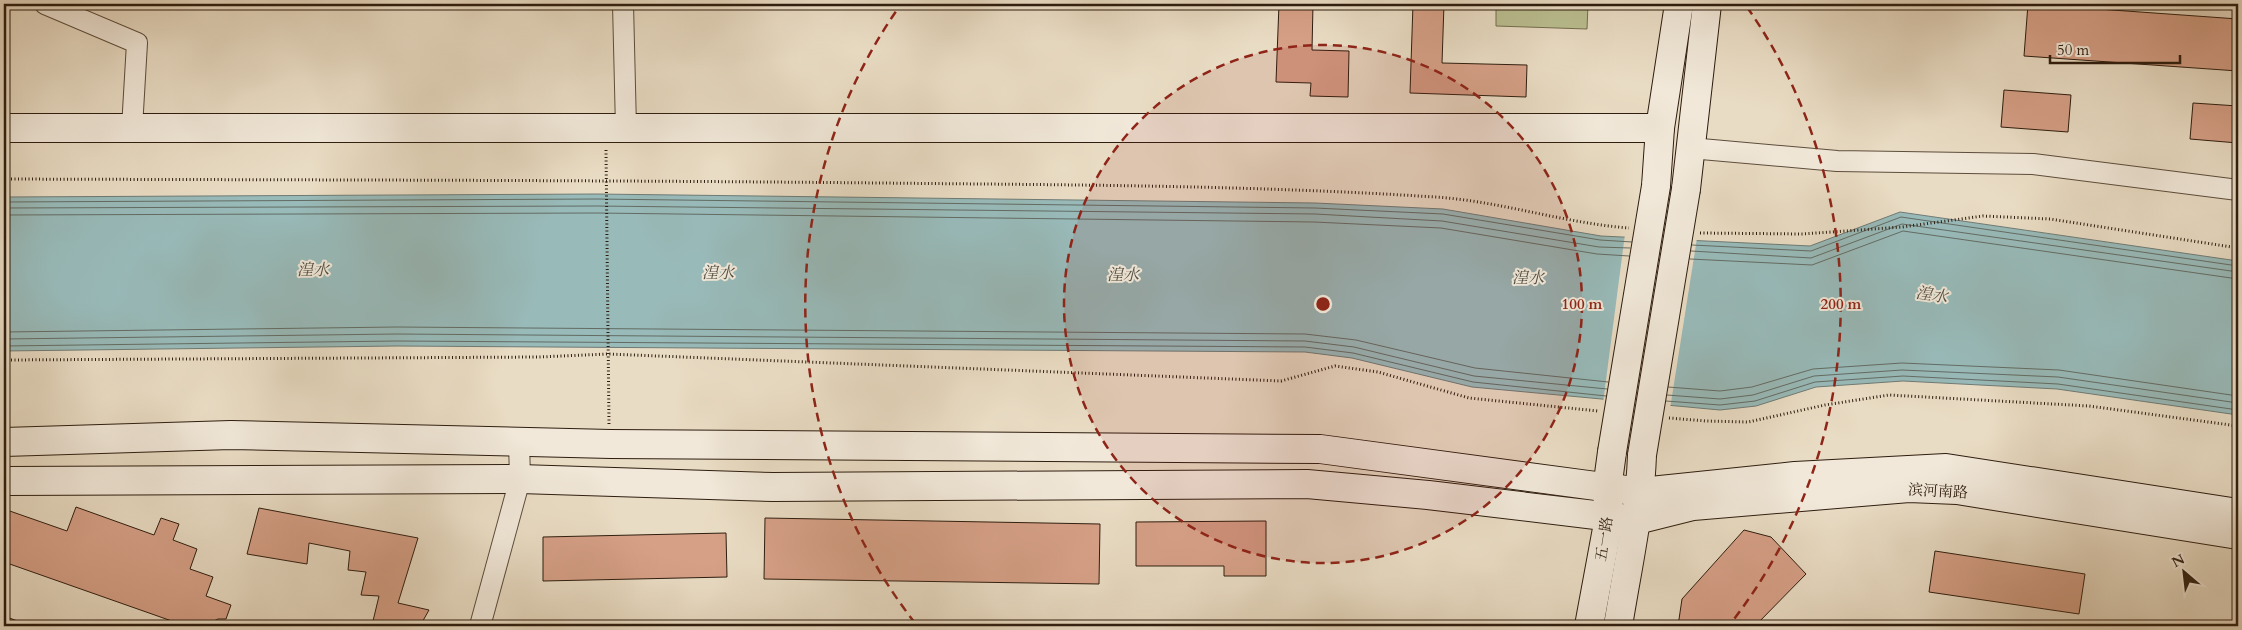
<svg xmlns="http://www.w3.org/2000/svg" width="2242" height="630" viewBox="0 0 2242 630" font-family="Cardo,'Noto Serif SC',serif">
<rect width="100%" height="100%" fill="#e9dcc4"/>
<filter id="stains"><feTurbulence type="fractalNoise" baseFrequency=".004" numOctaves="4"/><feColorMatrix values="0 0 0 0 .2 0 0 0 0 .09 0 0 0 0 .02 0 0 0 .5 -.17"/></filter>
<radialGradient id="worn" r=".72"><stop offset=".6" stop-color="#630" stop-opacity="0"/><stop offset="1" stop-color="#630" stop-opacity=".3"/></radialGradient>
<!-- green -->
<polygon fill="#babf91" stroke="#746e50" points="1496,4 1588,4 1587,29 1496,26"/>
<!-- water -->
<polygon fill="#98bab9" stroke="#6e7b75" points="597,194 1315,203 1443,209 1601,236 1810,246 1900,212 2238,261 2238,415 2057,389 1903,381 1816,387 1756,406 1720,410 1472,387 1352,358 1305,352 397,346 4,351 4,197"/>
<!-- pier -->
<polygon fill="#e9dcc4" points="1625,234 1697,238 1670,409 1603,403"/>
<g fill="none" stroke-linecap="round" stroke-linejoin="round">
<!-- shore -->
<g stroke="#636c64" stroke-width="1">
<polyline points="4,202 597,199 1315,208 1443,214 1600,240 1632,242"/>
<polyline points="4,208 597,206 1315,214 1442,221 1599,247 1630,248"/>
<polyline points="4,215 597,213 1314,222 1441,228 1597,254 1629,256"/>
<polyline points="1692,245 1811,251 1901,217 2238,266"/>
<polyline points="1691,251 1811,258 1902,224 2238,272"/>
<polyline points="1690,259 1812,265 1903,231 2238,279"/>
<polyline points="4,332 397,327 1305,334 1356,340 1475,368 1608,382"/>
<polyline points="4,339 397,334 1305,341 1354,347 1474,376 1607,389"/>
<polyline points="4,346 397,341 1305,347 1353,353 1473,382 1606,396"/>
<polyline points="1668,387 1720,391 1752,387 1813,369 1902,363 2059,370 2238,396"/>
<polyline points="1667,395 1720,399 1753,395 1814,376 1902,370 2058,377 2238,403"/>
<polyline points="1666,401 1720,405 1755,401 1815,382 1903,376 2058,384 2238,410"/>
</g>
</g>
<!-- building -->
<g fill="#d6a087" stroke="#2e1d0f">
<polygon points="1279,4 1313,4 1312,50 1349,51 1348,97 1310,96 1311,83 1276,82"/>
<polygon points="1413,4 1444,4 1442,63 1527,65 1526,97 1410,93"/>
<polygon points="2028,4 2238,19 2238,71 2024,56"/>
<polygon points="2004,90 2071,95 2068,132 2001,127"/>
<polygon points="2193,103 2238,106 2238,143 2190,139"/>
<polygon points="76,507 154,535 161,518 179,524 173,540 197,549 190,569 213,577 206,596 231,605 226,619 218,619 204,626 186,626 4,562 4,509 67,531"/>
<polygon points="259,508 418,538 398,603 429,610 420,626 394,626 373,621 379,596 361,595 366,572 348,570 350,551 309,543 307,564 247,554"/>
<polygon points="765,518 1100,524 1099,584 764,579"/>
<polygon points="1266,521 1266,576 1224,576 1224,566 1136,566 1136,522"/>
<polygon points="1744,530 1771,537 1806,574 1755,626 1678,626 1682,599"/>
<polygon points="726,533 727,577 543,581 543,537"/>
<polygon points="1935,551 2085,574 2079,614 1929,592"/>
<polygon points="4,616 31,626 4,626"/>
</g>
<g fill="none" stroke-linecap="round" stroke-linejoin="round">
<!-- street casing -->
<g stroke="#5d4d3c" stroke-width="22">
<g id="street">
<polyline points="45,4 137,43 132,128"/>
<polyline points="623,4 626,128"/>
<polyline points="1690,148 1837,161 2033,164 2238,190"/>
<polyline points="480,626 520,479 519,441"/>
</g>
</g>
<!-- secondary casing -->
<g stroke="#2e1d0f" stroke-width="30">
<g id="secondary">
<polyline points="4,128 1660,128"/>
<polyline points="1656,186 1660,128 1679,4"/>
<polyline points="1686,189 1707,4"/>
<polyline points="4,442 231,435 611,444 1320,449 1641,492 1795,476 1946,468 2238,513"/>
<polyline points="4,481 520,479 773,487 1307,484 1428,495 1637,520 1693,506 1909,488 1957,490 2238,535"/>
<polyline points="1589,626 1609,518 1607,489 1612,452"/>
<path d="M1618 626C1627 569 1640 513 1642 455"/>
</g>
</g>
<!-- path -->
<g stroke="#2e1d0f" stroke-width="3" stroke-dasharray="1 2.5" stroke-linecap="butt">
<polyline points="606,150 609,424"/>
<path d="M4 179C296 180 587 180 879 183 1064 185 1250 185 1435 197 1500 201 1563 223 1629 228"/>
<polyline points="1700,233 1803,234 1902,227 1983,216 2050,219 2238,248"/>
<polyline points="4,360 539,357 608,354 1281,381 1335,366 1378,372 1469,398 1598,411"/>
<polyline points="1669,418 1706,421 1748,422 1825,405 1889,395 2089,406 2238,426"/>
</g>
<!-- street -->
<use href="#street" stroke="#f1e8d9" stroke-width="20"/>
<!-- secondary -->
<use href="#secondary" stroke="#f1e8d9" stroke-width="28"/>
<!-- secondary-bridge casing -->
<g stroke="#2e1d0f" stroke-width="30" stroke-linecap="butt">
<g id="secondary-bridge">
<polyline points="1612,452 1656,186"/>
<polyline points="1642,455 1686,189"/>
</g>
</g>
<!-- secondary-bridge -->
<use href="#secondary-bridge" stroke="#f1e8d9" stroke-width="28"/>
</g>
<!-- distance rings -->
<circle cx="1323" cy="304" r="259" fill="#8f2418" fill-opacity=".12"/>
<g fill="none" stroke="#8f2418" stroke-width="2.5" stroke-dasharray="9 6">
<circle cx="1323" cy="304" r="259"/>
<path d="M915 623A518 518 0 0 1 899 7M1747 7A518 518 0 0 1 1731 623"/>
</g>
<g text-anchor="middle" stroke-width="4" stroke-linejoin="round" paint-order="stroke">
<!-- street labels -->
<g font-size="15" fill="#2e1d0f" stroke="#f1e8d9">
<text transform="translate(1938 491) rotate(3)" y="5">滨河南路</text>
<text transform="translate(1604 539) rotate(-81)" y="5">五一路</text>
</g>
<!-- water labels -->
<g font-size="16" font-style="italic" fill="#4e4c42" stroke="#f1e8d9">
<text x="313" y="275">湟水</text>
<text x="718" y="278">湟水</text>
<text x="1123" y="280">湟水</text>
<text x="1528" y="283">湟水</text>
<text transform="translate(1932 294) rotate(9)" y="6">湟水</text>
</g>
</g>
<circle cx="1323" cy="304" r="8" fill="#8f2418" stroke="#f1e8d9" stroke-width="2.5"/>
<g font-size="15" text-anchor="middle" font-weight="bold" fill="#8f2418" stroke="#f1e8d9" stroke-width="4" stroke-linejoin="round" paint-order="stroke">
<text x="1582" y="309">100 m</text>
<text x="1841" y="309">200 m</text>
</g>
<!-- margin -->
<rect width="2242" height="630" fill="none" stroke="#e9dcc4" stroke-width="20"/>
<rect x="5" y="5" width="2232" height="620" fill="none" stroke="#2e1d0f" stroke-width="2.5"/>
<rect x="10" y="10" width="2222" height="610" fill="none" stroke="#2e1d0f"/>
<!-- north arrow -->
<g transform="translate(2184 572) rotate(332)" stroke="#f1e8d9" stroke-width="4" paint-order="stroke">
<path d="M0-4L9 19L0 12L-9 19Z" fill="#2e1d0f"/>
<text y="-8" font-size="14" font-weight="bold" text-anchor="middle" fill="#2e1d0f">N</text>
</g>
<!-- scale -->
<path d="M2050 55v8h130v-8" fill="none" stroke="#2e1d0f" stroke-width="2.5"/>
<text x="2057" y="55" font-size="15" fill="#2e1d0f" stroke="#f1e8d9" stroke-width="4" paint-order="stroke">50 m</text>
<rect width="100%" height="100%" filter="url(#stains)"/>
<rect width="100%" height="100%" fill="url(#worn)"/>
</svg>
